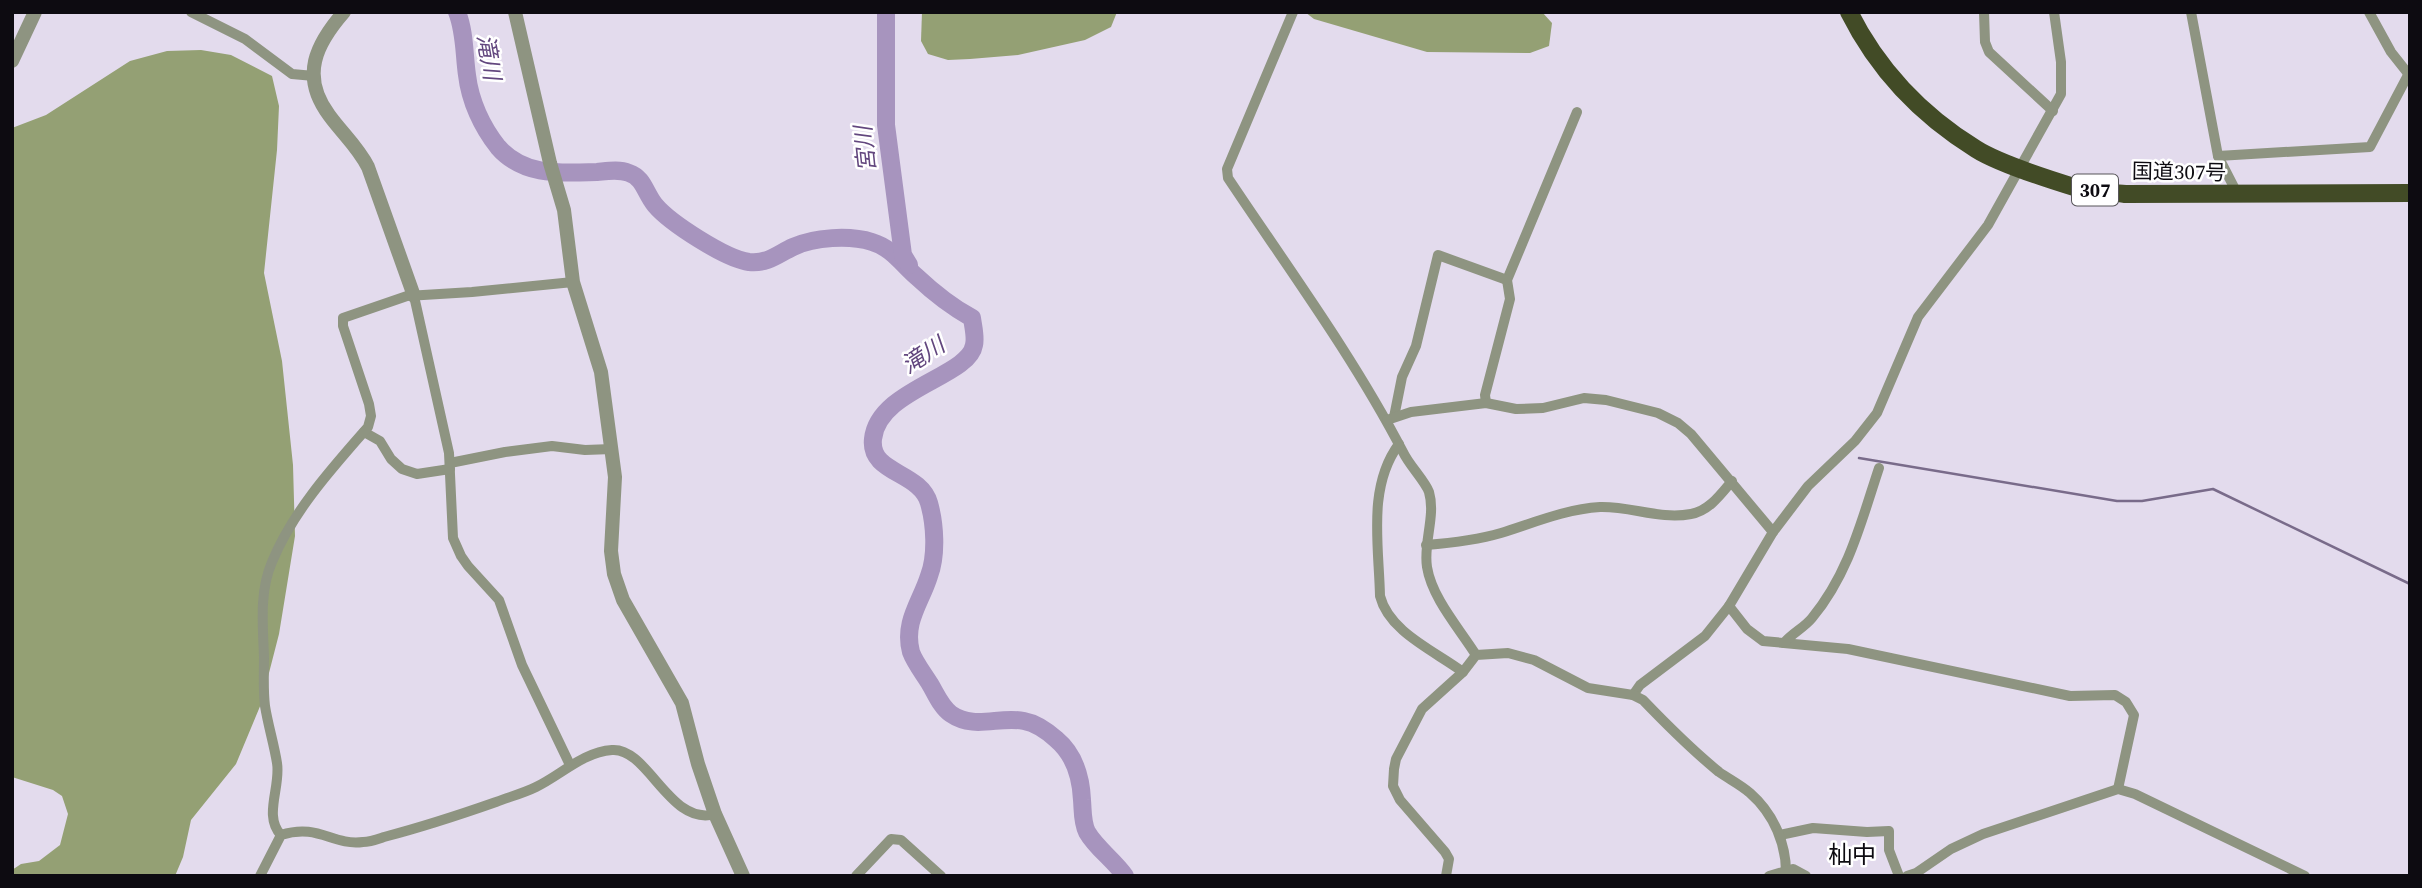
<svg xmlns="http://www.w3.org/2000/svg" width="2422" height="888" viewBox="0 0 2422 888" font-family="'Source Serif 4','Noto Sans JP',serif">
<rect width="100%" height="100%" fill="#e3dbed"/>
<!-- forest -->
<g fill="#94a074">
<polygon points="922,12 1117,12 1111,27 1085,40 1018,55 970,59 948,60 928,54 921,41"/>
<polygon points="1305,12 1542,12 1552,23 1549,46 1530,53 1427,52 1314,19"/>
<polygon points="201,50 231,55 272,76 279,106 277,150 264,273 282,361 293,465 295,536 279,634 261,704 236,764 191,820 183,857 175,876 12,876 12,870 21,864 39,861 60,845 68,814 62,796 53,790 12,777 12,128 46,115 130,61 167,51"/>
</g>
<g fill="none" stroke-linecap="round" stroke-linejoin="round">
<!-- stream -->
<polyline stroke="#796b8a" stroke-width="2.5" points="1859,458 2117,501 2142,501 2213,489 2410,584"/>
<!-- river -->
<g stroke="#a794be" stroke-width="18">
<path d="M457 12C465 32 464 54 467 75 470 101 482 127 498 147 524 177 562 173 597 172 608 171 619 169 629 173 644 178 645 193 655 205 670 223 726 259 749 262 768 264 778 254 793 247 814 237 850 235 872 242 892 248 901 263 917 277 934 293 952 307 972 318 973 326 976 337 974 345 969 377 878 389 873 439 869 474 920 471 929 503 935 524 937 555 929 576 921 602 903 622 911 652 915 663 924 674 930 684 936 694 941 707 951 714 974 730 999 716 1024 721 1035 723 1047 731 1056 739 1074 754 1081 777 1082 800 1083 811 1082 822 1087 832 1096 848 1114 860 1125 876"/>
<polyline points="886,12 886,125 903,255 909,265"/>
</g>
<!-- minor -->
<g stroke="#8e9481" stroke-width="10">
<polyline points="191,12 245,39 292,74 314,76"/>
<path d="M1293 12 1227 169 1228 178C1288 268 1353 356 1403 452 1409 465 1425 481 1429 492 1436 516 1423 543 1427 567 1432 598 1459 628 1476 655"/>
<polyline points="1984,12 1985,42 1989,52 2053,111"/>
<polyline points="2191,12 2218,156 2238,195"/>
<polyline points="2369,12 2391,52 2410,76"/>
<polyline points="2218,156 2370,147 2408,75"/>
<polyline points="414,296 449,453 453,538 461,556 468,566 499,600 522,665 570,765"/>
<polyline points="1486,403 1485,395 1510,299 1507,280 1577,112"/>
<polyline points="1394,417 1402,377 1416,346 1438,255 1507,280"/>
<polyline points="1387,420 1411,412 1486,403 1516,409 1543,408 1584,398 1606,400 1658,413 1678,423 1691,434 1773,532"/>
<polyline points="364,432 380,441 391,459 402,469 417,474 450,469"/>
<path d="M1399 444C1367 487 1379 546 1380 596 1389 632 1435 651 1463 672"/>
<polyline points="450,463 505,452 552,446 585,450 612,449"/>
<path d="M1426 545C1451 543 1477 540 1501 533 1533 523 1566 509 1600 507 1631 506 1660 520 1691 514 1709 511 1721 494 1732 481"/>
<polyline points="1729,606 1747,629 1763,641 1848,649 2070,696 2115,695 2126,702 2134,715 2118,789"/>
<path d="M1784 643C1792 633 1804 628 1812 618 1849 573 1861 522 1879 468"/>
<polyline points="1633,695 1640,685 1705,636 1729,606 1773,532 1808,486 1855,441 1877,413 1918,317 1988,225 2061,94 2061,62 2054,12"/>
<path d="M281 835C263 816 281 787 277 763 274 744 268 725 265 706 263 690 264 673 264 657 263 626 259 592 272 562 293 511 332 468 368 427L371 416 369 404 343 326V318L407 296 472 292 573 282"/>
<polyline points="1780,835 1813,828 1867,832 1889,831 1889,850 1899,876"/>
<path d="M260 876 281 835C319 823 332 846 363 842 370 842 378 839 384 837 422 827 459 815 496 802 509 797 524 793 536 787 561 775 583 752 612 750 648 747 670 827 715 814"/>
<polyline points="856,876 891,839 901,840 941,876"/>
<path d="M1446 876 1449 859 1445 852 1400 800 1393 786 1394 769 1396 759 1422 709 1463 672 1476 655 1508 653 1534 660 1588 688 1633 695 1643 700C1667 725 1692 750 1719 772 1729 779 1741 785 1750 793 1774 814 1787 845 1786 876"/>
<polyline points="1769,876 1793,869 1806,876"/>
<polyline points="1907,876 1916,873 1951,849 1983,834 2118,789 2135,794 2305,876"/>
</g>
<!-- tertiary -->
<g stroke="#8e9481" stroke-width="14">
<path d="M344 12C316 44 300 76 329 115 342 133 358 147 368 167L414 296"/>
<polyline points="515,12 550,163 564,210 573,282 601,372 615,477 611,551 614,574 623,600 682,703 698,764 715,814 743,876"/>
<polyline points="12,61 35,12"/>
</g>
<!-- trunk -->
<path stroke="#424b26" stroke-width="18" d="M1849 12C1878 70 1921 115 1976 149 1998 163 2051 180 2077 188 2092 192 2110 192 2125 194L2410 193"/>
</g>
<g text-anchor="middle" stroke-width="5" stroke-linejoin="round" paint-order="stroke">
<!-- shield labels -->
<rect fill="#fff" stroke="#565458" stroke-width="2" x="2072" y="174.5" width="46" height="31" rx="5"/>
<g font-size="19" font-weight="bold" fill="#0d0b11">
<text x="2095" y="197">307</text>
</g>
<!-- street labels -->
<g font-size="21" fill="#0d0b11" stroke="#fff">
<text transform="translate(2179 172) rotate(1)" y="7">国道307号</text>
</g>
<!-- water labels -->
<g font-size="23" font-style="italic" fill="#62467e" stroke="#fff">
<text transform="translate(489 57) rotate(80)" y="8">滝川</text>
<text transform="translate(865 149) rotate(-96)" y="8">宮川</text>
<text transform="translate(923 355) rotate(-33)" y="8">滝川</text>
</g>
<!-- quarter labels -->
<g font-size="24" fill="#0d0b11" stroke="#fff">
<text x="1852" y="863">杣中</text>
</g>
</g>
<!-- border -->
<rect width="2422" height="888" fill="none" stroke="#0d0b11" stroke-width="28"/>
</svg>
